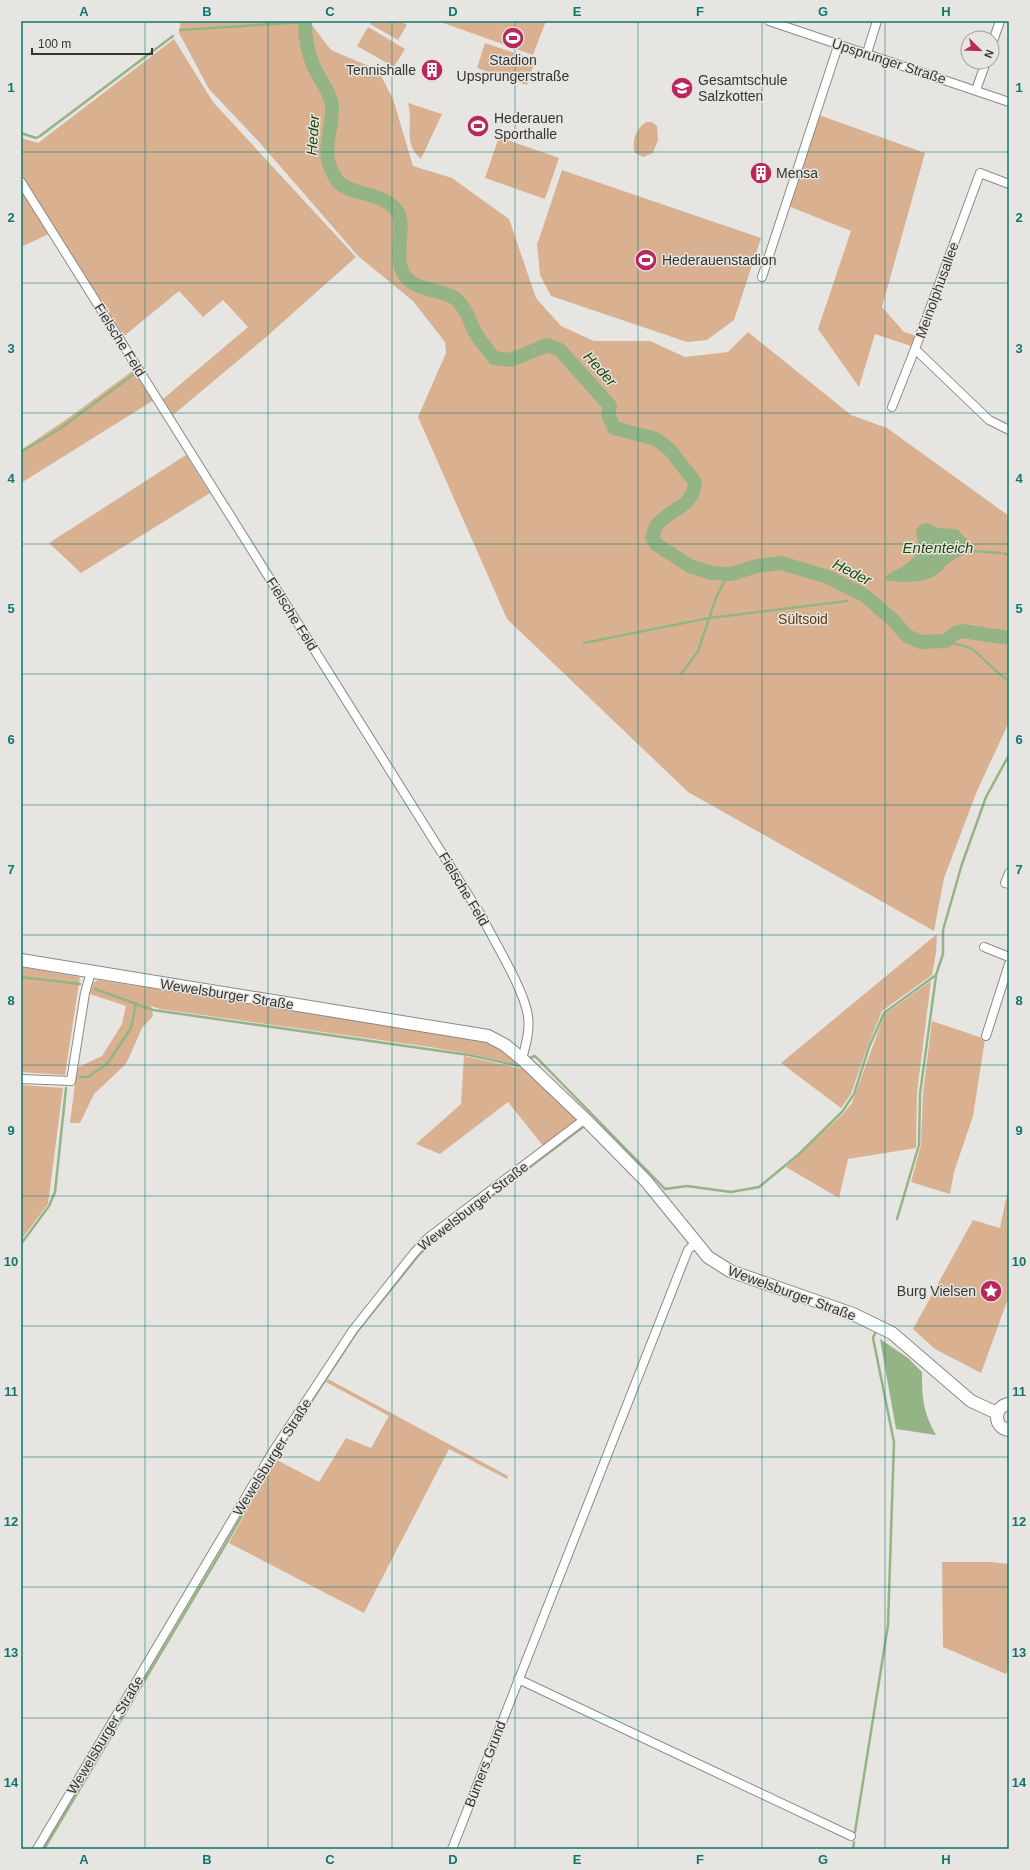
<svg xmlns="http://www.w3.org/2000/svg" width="1030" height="1870" viewBox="0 0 1030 1870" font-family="Helvetica,sans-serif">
<rect width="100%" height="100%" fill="#e6e5e1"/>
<!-- green -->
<g fill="#d9b191">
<polygon points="181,21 311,21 311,24 331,50 378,70 393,99 413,166 452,178 509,219 536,298 561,326 594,341 650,341 685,357 728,352 748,332 851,415 887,428 1009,516 1009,722 977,791 944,878 934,931 688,792 507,619 418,417 446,353 445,342 413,301 358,256 260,143 209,89 179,33"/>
<polygon points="371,21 401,21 407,25 398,40 370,24"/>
<polygon points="438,21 546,21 533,55"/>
<polygon points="368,27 405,49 394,67 357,46"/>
<polygon points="174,39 213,102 356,257 266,337 173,415 163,399 248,327 223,300 203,317 179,291 124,336 55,231 21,247 21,138 38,143"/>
<polygon points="485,43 535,60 527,85 477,68"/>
<path d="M408 103 442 114 421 159C402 142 414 125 408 103Z"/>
<polygon points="819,115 925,153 882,307 904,332 917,336 914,347 875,334 859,387 818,329 851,231 788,206"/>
<path d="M646 122H652L657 126 658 140 653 153 643 157 635 153C631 141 636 129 646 122Z"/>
<polygon points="499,137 559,158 545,199 485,178"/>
<polygon points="562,170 761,238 734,320 707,340 687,342 551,296 540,275 537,245"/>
<polygon points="135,369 154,400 21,483 21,450 67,419"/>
<polygon points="186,455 210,493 81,573 49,543"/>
<polygon points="937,934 936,953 932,975 882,1011 867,1048 851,1094 841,1108 781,1063"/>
<polygon points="21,967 80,977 65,1075 21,1072"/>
<polygon points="98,980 483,1040 507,1052 519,1062 515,1064 471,1054 430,1047 160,1009 151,1006 153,1016 142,1028 126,1064 94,1094 80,1123 70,1123 77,1068 102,1056 122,1024 126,1006 90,994 93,983"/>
<polygon points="931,981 917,1093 916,1148 848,1159 839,1198 786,1167 843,1114 852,1103 884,1015"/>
<polygon points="932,1021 985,1039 973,1116 954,1172 950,1194 911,1182 921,1145 923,1093"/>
<polygon points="464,1056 514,1067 520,1068 523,1066 576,1116 576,1122 544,1147 508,1102 440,1154 416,1144 461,1104"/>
<polygon points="21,1085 63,1088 48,1204 21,1240"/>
<polygon points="1009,1185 1009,1296 981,1373 935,1349 913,1329 973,1220 1000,1228"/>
<polygon points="328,1379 508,1476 507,1479 449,1449 364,1613 229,1543 275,1459 319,1482 346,1438 371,1448 389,1416 326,1382"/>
<polygon points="942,1562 991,1562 1009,1564 1009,1666 1006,1674 943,1647"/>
</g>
<!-- water -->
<g fill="#94b486">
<path d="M927 523 938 528 957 529 971 544 973 553C964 554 955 558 948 564 944 567 942 571 939 573 926 584 900 583 885 580V577C895 569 919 561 918 546 918 541 917 535 916 530L921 524Z"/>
<path d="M880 1339 908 1358 922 1372C922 1398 923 1412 936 1435L896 1429Z"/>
</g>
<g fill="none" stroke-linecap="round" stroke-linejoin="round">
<!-- stream -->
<g stroke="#94b486" stroke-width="2.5">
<polyline points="180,30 305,22"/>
<polyline points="21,133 36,138 40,136 173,36"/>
<polyline points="21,452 61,428 134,374"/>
<polyline points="973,551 1001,553"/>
<polyline points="1004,554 1009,554"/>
<path d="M946 641C954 644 963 645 970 648 982 655 1000 678 1009 680"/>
<polyline points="584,643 709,618 847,601"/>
<polyline points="681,674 698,651 716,598 728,573"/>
<polyline points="21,977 80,984"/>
<polyline points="95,989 153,1010 469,1055 519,1066 521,1065"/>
<polyline points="530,1058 535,1056 665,1189 687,1186 731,1192 759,1187 799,1154 842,1112 854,1094 869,1047 884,1013 936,975 943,954 943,930 962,864 986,797 1009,755"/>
<polyline points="80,1077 88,1077 107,1064 131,1028 136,1003"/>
<polyline points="897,1219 919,1145 920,1094 936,976"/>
<polyline points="21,1244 49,1206 55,1192 66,1088"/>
<polyline points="855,1832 888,1625 894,1442 873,1338 875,1333"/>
<polyline points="44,1849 227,1542 275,1457 356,1333 417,1257 433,1240 583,1127"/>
<polyline points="853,1849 854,1842"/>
</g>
<!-- river -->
<path stroke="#94b486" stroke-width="14" d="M305 21C305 35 308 53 313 65 318 77 332 95 332 106 333 129 321 150 332 171 334 175 336 179 338 182 355 197 382 191 397 211 407 225 392 258 405 276 417 292 443 289 456 299 466 307 470 323 476 334 481 342 488 350 494 358L511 360 547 345 560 350 610 406 608 414 614 428 656 439 670 450 695 482C693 509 671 507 657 525 655 528 654 533 652 537L657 545 690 566 711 573 731 574 757 566 781 563 828 577 864 595 893 620 907 636 921 642 946 641 954 634 962 631 1009 638"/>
<!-- minor casing -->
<g stroke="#8b8a87" stroke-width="10">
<g id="minor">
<polyline points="769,21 1009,102"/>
<polyline points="992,44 1000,21"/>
<polyline points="867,53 877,21"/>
<polyline points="976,90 986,62"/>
<path d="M21 182 482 917C495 943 524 989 528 1016 530 1031 526 1044 522 1059"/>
<polyline points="762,277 839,43"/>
<polyline points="915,349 989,420 1009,430"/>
<polyline points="892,407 915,349 980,173 1009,184"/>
<polyline points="1009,873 1005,883 1009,884"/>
<polyline points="984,947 1009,957"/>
<polyline points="986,1036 1009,964"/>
<polyline points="21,1079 71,1081 85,993 91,972"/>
<polyline points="518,1679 851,1836"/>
<polyline points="37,1849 272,1453 353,1330 414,1253 428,1238 585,1119"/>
<polyline points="452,1849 688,1250 695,1243"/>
</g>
</g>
<!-- secondary casing -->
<g stroke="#8b8a87" stroke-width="14">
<g id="secondary">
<polyline points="21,960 488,1036 505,1045 522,1059 585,1119 646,1181 708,1257 730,1271 853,1314 892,1333 971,1401 997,1413"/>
<path d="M1009 1404C993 1406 993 1428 1009 1430"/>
</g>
</g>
<!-- minor -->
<use href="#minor" stroke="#fff" stroke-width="8"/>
<!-- secondary -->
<use href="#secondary" stroke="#fff" stroke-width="12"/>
</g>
<!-- grid -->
<path fill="none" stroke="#0f766e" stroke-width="1" stroke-opacity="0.55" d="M145 21V1849M268 21V1849M392 21V1849M515 21V1849M638 21V1849M762 21V1849M885 21V1849M21 152H1009M21 283H1009M21 413H1009M21 544H1009M21 674H1009M21 805H1009M21 935H1009M21 1065H1009M21 1196H1009M21 1326H1009M21 1457H1009M21 1587H1009M21 1718H1009"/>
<!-- icons -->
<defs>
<g id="stadium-disc" transform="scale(1.15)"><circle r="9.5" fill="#b7295d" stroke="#e6e5e1"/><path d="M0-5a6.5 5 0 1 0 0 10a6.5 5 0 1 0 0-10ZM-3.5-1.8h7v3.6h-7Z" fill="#fff"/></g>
<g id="building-disc" transform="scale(1.15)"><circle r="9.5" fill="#b7295d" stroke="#e6e5e1"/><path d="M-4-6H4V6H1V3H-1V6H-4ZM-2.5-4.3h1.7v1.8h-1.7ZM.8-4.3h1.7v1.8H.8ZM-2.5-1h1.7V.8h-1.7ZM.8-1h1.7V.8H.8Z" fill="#fff"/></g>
<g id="school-disc" transform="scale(1.15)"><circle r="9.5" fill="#b7295d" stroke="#e6e5e1"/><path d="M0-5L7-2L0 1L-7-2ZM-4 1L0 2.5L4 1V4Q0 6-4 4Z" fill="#fff"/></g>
<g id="sight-disc" transform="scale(1.15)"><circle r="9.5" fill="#b7295d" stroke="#e6e5e1"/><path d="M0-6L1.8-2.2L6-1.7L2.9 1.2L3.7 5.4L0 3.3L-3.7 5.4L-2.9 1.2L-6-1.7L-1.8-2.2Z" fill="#fff"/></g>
</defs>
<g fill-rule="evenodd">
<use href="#stadium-disc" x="513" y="38"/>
<use href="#building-disc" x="432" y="70"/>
<use href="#school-disc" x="682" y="88"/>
<use href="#stadium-disc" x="478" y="126"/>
<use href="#building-disc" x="761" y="173"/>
<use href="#stadium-disc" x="646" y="260"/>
<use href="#sight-disc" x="991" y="1291"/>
</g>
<g text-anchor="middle" stroke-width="3" stroke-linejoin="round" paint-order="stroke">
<!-- poi labels -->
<g font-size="14" fill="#353533" stroke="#e6e5e1" text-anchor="start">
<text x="513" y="65" text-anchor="middle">Stadion<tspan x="513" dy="16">Upsprungerstraße</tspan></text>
<text x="416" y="75" text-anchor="end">Tennishalle</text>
<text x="698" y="85">Gesamtschule<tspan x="698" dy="16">Salzkotten</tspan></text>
<text x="494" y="123">Hederauen<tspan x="494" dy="16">Sporthalle</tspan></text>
<text x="776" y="178">Mensa</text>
<text x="662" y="265">Hederauenstadion</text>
<text x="976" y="1296" text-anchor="end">Burg Vielsen</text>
</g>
<!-- street labels -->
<g font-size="14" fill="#353533" stroke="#e6e5e1">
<text transform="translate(889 61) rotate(18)" y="5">Upsprunger Straße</text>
<text transform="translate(937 290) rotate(-70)" y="5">Meinolphusallee</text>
<text transform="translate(120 340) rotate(58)" y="5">Fielsche Feld</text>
<text transform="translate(292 614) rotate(58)" y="5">Fielsche Feld</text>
<text transform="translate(464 889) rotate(59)" y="5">Fielsche Feld</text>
<text transform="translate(227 994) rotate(9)" y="5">Wewelsburger Straße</text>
<text transform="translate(473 1206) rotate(-38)" y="5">Wewelsburger Straße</text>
<text transform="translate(792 1293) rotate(20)" y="5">Wewelsburger Straße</text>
<text transform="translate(272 1457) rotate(-58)" y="5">Wewelsburger Straße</text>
<text transform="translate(105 1735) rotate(-59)" y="5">Wewelsburger Straße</text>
<text transform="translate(485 1764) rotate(-69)" y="5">Bümers Grund</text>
</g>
<!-- park labels -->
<g font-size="14" fill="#623609" stroke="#e6e5e1">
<text x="803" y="624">Sültsoid</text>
</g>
<!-- water labels -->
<g font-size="15" font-style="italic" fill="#204803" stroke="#e6e5e1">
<text transform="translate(313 135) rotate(-86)" y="5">Heder</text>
<text transform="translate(600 369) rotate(48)" y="5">Heder</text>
<text x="938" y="553">Ententeich</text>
<text transform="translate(852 572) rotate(27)" y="5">Heder</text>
</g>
</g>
<!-- border -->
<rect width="1030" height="1870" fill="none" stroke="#e6e5e1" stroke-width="44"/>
<!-- north arrow -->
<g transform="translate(980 50) rotate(113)"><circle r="19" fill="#e6e5e1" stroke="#9f9f9b"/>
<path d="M0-3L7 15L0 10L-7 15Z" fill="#b7295d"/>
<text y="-6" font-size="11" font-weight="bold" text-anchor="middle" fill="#353533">N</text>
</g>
<!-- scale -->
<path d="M32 48v6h120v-6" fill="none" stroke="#353533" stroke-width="2"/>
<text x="38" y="48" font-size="12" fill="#353533" stroke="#e6e5e1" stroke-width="3" paint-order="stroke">100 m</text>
<rect x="22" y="22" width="986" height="1826" fill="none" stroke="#0f766e" stroke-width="1.5"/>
<g font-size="13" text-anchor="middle" font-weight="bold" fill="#0f766e">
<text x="84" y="16">A</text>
<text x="207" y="16">B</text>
<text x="330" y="16">C</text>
<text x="453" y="16">D</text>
<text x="577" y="16">E</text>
<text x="700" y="16">F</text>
<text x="823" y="16">G</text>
<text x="946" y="16">H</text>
<text x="11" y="92">1</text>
<text x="1019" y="92">1</text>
<text x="11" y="222">2</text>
<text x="1019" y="222">2</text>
<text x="11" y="353">3</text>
<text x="1019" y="353">3</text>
<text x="11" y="483">4</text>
<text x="1019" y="483">4</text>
<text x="11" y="613">5</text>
<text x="1019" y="613">5</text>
<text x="11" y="744">6</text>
<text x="1019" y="744">6</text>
<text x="11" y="874">7</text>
<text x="1019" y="874">7</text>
<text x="11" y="1005">8</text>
<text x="1019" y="1005">8</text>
<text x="11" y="1135">9</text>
<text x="1019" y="1135">9</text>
<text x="11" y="1266">10</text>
<text x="1019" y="1266">10</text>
<text x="11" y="1396">11</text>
<text x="1019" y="1396">11</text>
<text x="11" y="1526">12</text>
<text x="1019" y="1526">12</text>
<text x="11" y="1657">13</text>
<text x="1019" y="1657">13</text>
<text x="11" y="1787">14</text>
<text x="1019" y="1787">14</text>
<text x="84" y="1864">A</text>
<text x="207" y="1864">B</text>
<text x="330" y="1864">C</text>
<text x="453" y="1864">D</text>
<text x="577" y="1864">E</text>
<text x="700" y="1864">F</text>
<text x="823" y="1864">G</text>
<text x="946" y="1864">H</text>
</g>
</svg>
